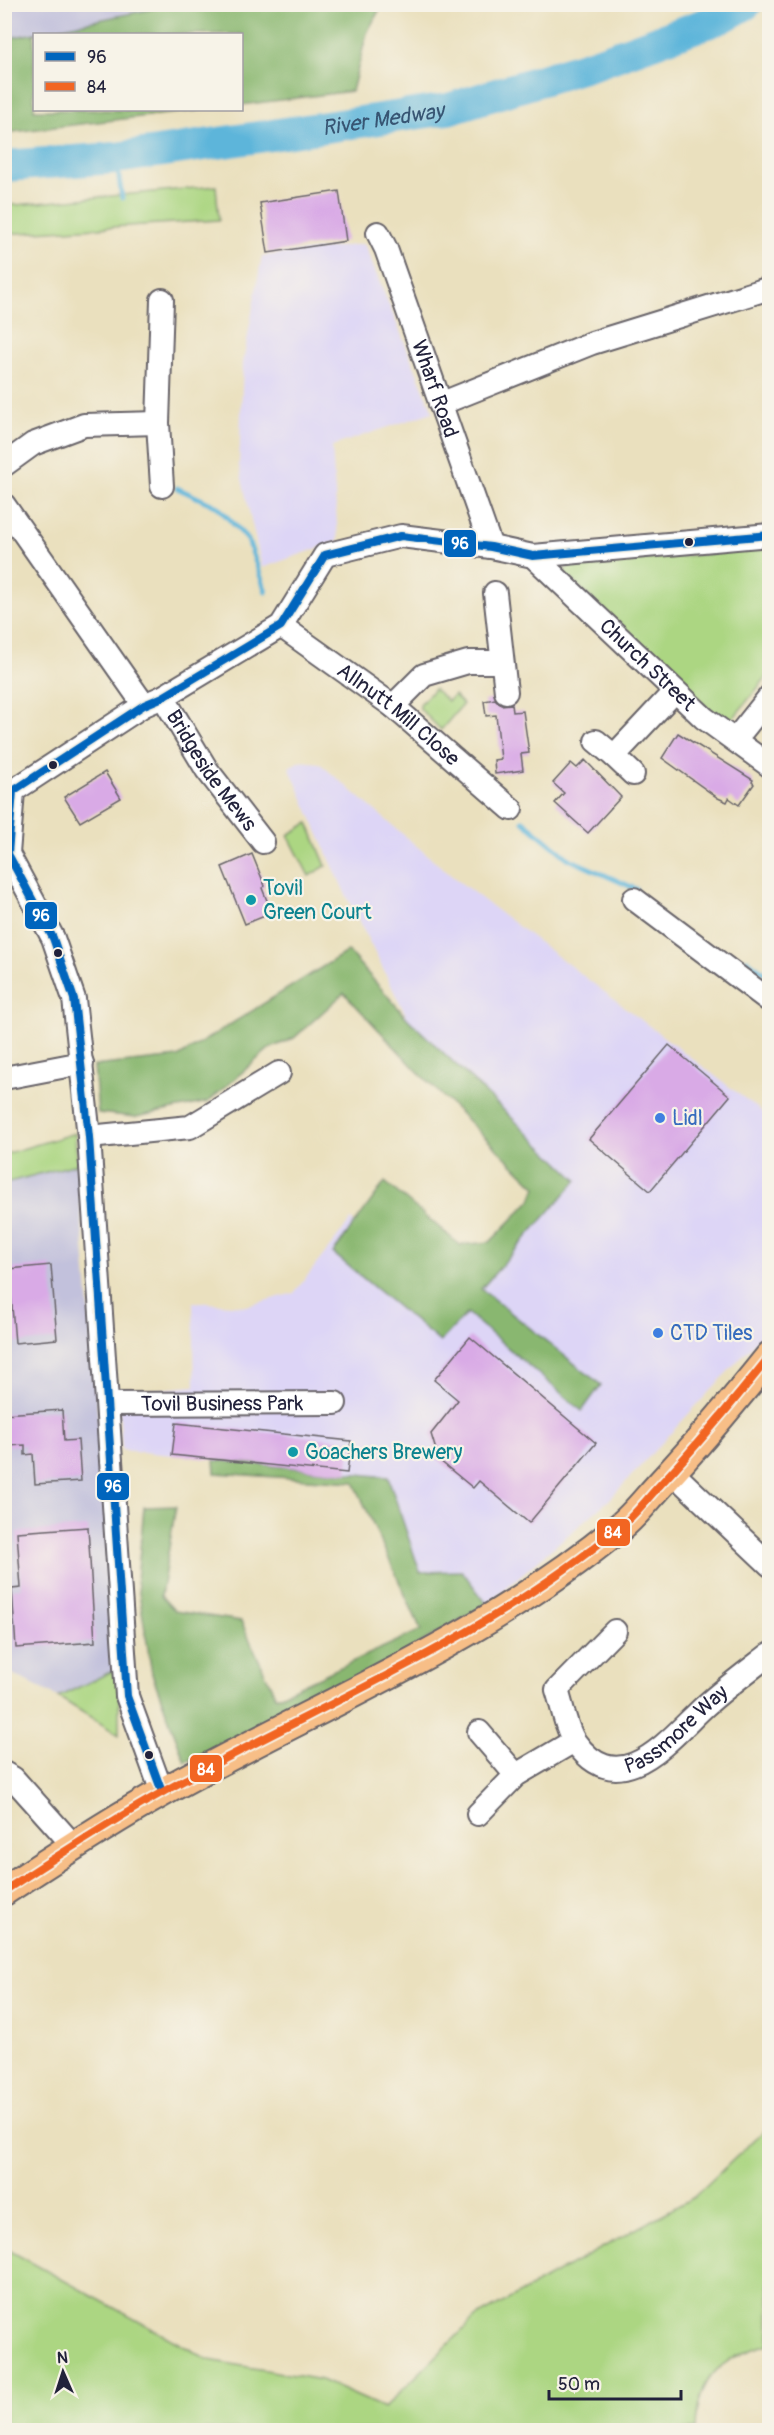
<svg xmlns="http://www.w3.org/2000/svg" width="774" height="2435" viewBox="0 0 774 2435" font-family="Pangolin,sans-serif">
<rect width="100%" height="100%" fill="#f7f3e8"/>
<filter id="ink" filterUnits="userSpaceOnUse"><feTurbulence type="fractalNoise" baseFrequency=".0167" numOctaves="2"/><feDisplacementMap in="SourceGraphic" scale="12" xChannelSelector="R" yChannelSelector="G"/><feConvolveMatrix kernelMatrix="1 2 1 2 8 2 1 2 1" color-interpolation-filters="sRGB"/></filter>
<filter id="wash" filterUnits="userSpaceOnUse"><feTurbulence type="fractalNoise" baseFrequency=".008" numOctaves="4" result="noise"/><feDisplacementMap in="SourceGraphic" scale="24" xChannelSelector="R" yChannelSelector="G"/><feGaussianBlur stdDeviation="1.35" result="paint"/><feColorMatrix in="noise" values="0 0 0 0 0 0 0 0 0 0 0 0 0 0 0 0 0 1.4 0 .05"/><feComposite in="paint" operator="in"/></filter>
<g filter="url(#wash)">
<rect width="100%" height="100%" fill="#eae0be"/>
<!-- built -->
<g fill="#ddd5f6">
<polygon points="364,244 433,412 332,446 338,541 262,568 239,466 243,363 262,256"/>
<polygon points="300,761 319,763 453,877 769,1117 769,1327 609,1500 487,1604 462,1571 420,1572 388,1477 122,1450 118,1393 195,1386 193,1302 246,1306 294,1293 351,1220 453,1301 577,1180 408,1019 344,891 289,767"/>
</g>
<!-- industrial -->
<g fill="#c2c1dc">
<polygon points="5,5 177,5 5,39"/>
<polygon points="77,1164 119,1668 58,1697 5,1670 4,1183"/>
</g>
<!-- green -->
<g fill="#acd682" stroke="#677c5e" stroke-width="1.5">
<polygon points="216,186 219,220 5,234 5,204 16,205"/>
<polygon points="769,549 769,674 727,726 562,571 572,565"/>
<polygon points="434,689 448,701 454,695 463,704 441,730 420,709 420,704"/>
<polygon points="308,823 326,866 309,876 288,835"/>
<polygon points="75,1133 77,1164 5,1183 5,1154"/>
<polygon points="119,1668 119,1735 58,1697"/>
<path d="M769 2126V2344C720 2358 697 2377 696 2430H5V2248L209 2360 321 2380 384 2408 475 2318 694 2197Z"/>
</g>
<!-- forest -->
<g fill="#89b770" stroke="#566c56" stroke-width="1.5">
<polygon points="177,4 382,5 367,33 352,91 242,105 242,34 34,34 34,110 200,110 5,133 5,39"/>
<polygon points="348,951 408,1019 577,1180 481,1289 601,1385 582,1411 467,1313 440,1342 333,1253 385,1182 460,1245 490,1242 531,1200 536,1187 422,1076 344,993 294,1038 269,1049 208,1102 136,1117 98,1113 94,1066 178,1057"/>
<polygon points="214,1460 388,1477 420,1572 462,1571 487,1604 301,1713 185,1762 152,1674 137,1580 144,1507 176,1506 161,1596 175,1611 241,1621 276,1697 421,1630 354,1482 215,1473"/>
</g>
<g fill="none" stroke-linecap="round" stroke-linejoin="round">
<!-- stream -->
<g stroke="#5db5da" stroke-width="5">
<polyline points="116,158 122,198"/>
<polyline points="177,488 218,507 248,540 266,592"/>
<polyline points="523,821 569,859 636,889"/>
<polyline points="747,960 770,977"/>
</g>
<!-- river -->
<path stroke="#5db5da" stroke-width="32" id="s1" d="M4 166 116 158 448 109 597 63 721 18 746 4"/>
</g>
<g id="blocks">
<!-- building -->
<g fill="#d9aae6">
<polygon points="339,191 346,241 268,253 260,203"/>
<polygon points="495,699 501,705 512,704 513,712 523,711 529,753 521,754 523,770 495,774 494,760 501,759 496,715 486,716 484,701"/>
<polygon points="678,733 753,780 752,782 754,784 739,805 729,798 727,802 718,798 662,758"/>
<polygon points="585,760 621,797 588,833 555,803 564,793 553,783 571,763 577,768"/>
<polygon points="105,772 121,798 80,822 64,797"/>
<polygon points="252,854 265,886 262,888 272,913 245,924 222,867"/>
<polygon points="669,1045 730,1096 650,1191 589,1139"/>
<polygon points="51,1265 57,1339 15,1343 9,1269"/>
<polygon points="470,1337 596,1443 529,1523 479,1481 473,1488 439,1460 431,1434 458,1400 434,1380"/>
<polygon points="62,1410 64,1441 78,1440 81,1481 35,1484 33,1454 25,1455 25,1445 6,1446 4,1414"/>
<polygon points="176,1423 351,1441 347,1473 172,1455"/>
<polygon points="88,1527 95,1642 16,1648 12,1589 21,1588 17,1532"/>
</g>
</g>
</g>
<g filter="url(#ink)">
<use href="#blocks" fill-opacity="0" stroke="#686469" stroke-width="1.5"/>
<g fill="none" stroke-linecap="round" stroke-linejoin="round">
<!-- minor casing -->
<g stroke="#686469" stroke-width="26">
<g id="minor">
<path id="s2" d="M378 233 386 249 491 547"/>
<polyline points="440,404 592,343 770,288"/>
<polyline points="4,465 33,444 84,425 158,423"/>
<polyline points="162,486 158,423 162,300"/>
<polyline points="4,505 144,705"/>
<path id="s3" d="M533 556 704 718 770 766"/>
<polyline points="495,593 506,692"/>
<path id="s4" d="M281 626 393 706 511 809"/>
<path id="s5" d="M163 697 207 770 263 842"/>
<polyline points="393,706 424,675 468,662 502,662"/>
<polyline points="735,740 770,696"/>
<polyline points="596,741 614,756"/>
<polyline points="633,774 614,756 675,691"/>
<polyline points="634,899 770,1001"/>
<polyline points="4,1078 82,1063"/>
<polyline points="89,1137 190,1127 279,1073"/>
<path id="s6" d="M108 1404 335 1403"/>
<polyline points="672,1472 770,1565"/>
<path id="s7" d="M615 1631 557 1690C562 1705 566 1729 575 1742 620 1804 669 1739 705 1706 725 1688 748 1671 770 1654"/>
<polyline points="479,1732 516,1775"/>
<polyline points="4,1773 13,1778 73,1845"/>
<polyline points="162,1792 127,1696 89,1137 74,999 53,938 8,854 13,791 144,705 163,697 281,626 325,555 401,536 491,547 533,556 770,535"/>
<polyline points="478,1814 516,1775 574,1741"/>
</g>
</g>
<!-- major casing -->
<g stroke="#686469" stroke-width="32">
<path id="major" d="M4 1891C56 1857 107 1823 161 1793 314 1707 483 1641 620 1527 634 1516 646 1500 659 1486 698 1444 734 1401 770 1356"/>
</g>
<!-- minor -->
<use href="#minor" stroke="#fff" stroke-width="22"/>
<!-- major -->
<use href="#major" stroke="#f7be87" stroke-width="28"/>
<!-- bus-1 casing -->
<g stroke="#f7f3e8" stroke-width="12">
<polyline id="bus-1" points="162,1792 127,1696 89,1137 74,999 53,938 8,854 13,791 144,705 163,697 281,626 325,555 401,536 491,547 533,556 770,535"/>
</g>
<!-- bus-2 casing -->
<g stroke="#f7f3e8" stroke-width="12">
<path id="bus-2" d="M4 1891C56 1857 107 1823 161 1793 314 1707 483 1641 620 1527 634 1516 646 1500 659 1486 698 1444 734 1401 770 1356"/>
</g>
<!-- bus-1 -->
<use href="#bus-1" stroke="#0065bd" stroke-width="8"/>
<!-- bus-2 -->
<use href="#bus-2" stroke="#f26522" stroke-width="8"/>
</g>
</g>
<!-- markers -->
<g fill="#22223b" stroke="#f7f3e8" stroke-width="2">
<circle cx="689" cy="542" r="5"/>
<circle cx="53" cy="765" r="5"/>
<circle cx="58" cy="953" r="5"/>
<circle cx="149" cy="1755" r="5"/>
</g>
<g fill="#0f9aa8" stroke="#f7f3e8" stroke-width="2">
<circle cx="251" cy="900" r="6"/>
<circle cx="293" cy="1452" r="6"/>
</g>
<g fill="#3f7fe0" stroke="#f7f3e8" stroke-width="2">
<circle cx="660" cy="1118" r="6"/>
<circle cx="658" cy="1333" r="6"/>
</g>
<g text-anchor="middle" stroke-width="4.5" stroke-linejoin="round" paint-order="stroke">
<!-- street labels -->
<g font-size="21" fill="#22223b" stroke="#f7f3e8">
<text dy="7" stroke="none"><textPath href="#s2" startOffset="166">Wharf Road</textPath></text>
<text dy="7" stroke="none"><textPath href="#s3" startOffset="158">Church Street</textPath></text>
<text dy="7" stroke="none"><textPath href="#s4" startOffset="147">Allnutt Mill Close</textPath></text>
<text dy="7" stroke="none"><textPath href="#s5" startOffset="88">Bridgeside Mews</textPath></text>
<text dy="7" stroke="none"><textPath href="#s6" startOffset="114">Tovil Business Park</textPath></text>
<text dy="7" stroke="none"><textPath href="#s7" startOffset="261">Passmore Way</textPath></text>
</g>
<!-- culture labels -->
<g font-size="21" fill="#0d838f" stroke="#f7f3e8" text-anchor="start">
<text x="263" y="895">Tovil<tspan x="263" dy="24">Green Court</tspan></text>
<text x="305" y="1459">Goachers Brewery</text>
</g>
<!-- shop labels -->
<g font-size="21" fill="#366cbe" stroke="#f7f3e8" text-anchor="start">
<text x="672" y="1125">Lidl</text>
<text x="670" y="1340">CTD Tiles</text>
</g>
<!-- water labels -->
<g font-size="22" font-style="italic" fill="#375573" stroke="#f7f3e8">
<text dy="8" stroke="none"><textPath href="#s1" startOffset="382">River Medway</textPath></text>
</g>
</g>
<g stroke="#f7f3e8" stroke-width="2">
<rect x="443" y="529" width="34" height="29" rx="6" fill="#0065bd"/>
<rect x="24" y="901" width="34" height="29" rx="6" fill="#0065bd"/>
<rect x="96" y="1472" width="34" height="29" rx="6" fill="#0065bd"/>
<rect x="596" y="1518" width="35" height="29" rx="6" fill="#f26522"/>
<rect x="189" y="1754" width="34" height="29" rx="6" fill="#f26522"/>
</g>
<g font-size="16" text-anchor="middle" font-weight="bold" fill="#fff">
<text x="460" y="549">96</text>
<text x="41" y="921">96</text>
<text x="113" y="1492">96</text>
<text x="613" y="1538">84</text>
<text x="206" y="1775">84</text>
</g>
<!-- margin -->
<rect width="774" height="2435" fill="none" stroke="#f7f3e8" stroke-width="24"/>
<!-- legend -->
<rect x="33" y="33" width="210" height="78" fill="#f7f3e8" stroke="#a29fa3" stroke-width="1.5"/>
<rect x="45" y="52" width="30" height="9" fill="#0065bd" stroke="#a29fa3" stroke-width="1.5"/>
<text x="87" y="63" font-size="18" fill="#22223b">96</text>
<rect x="45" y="82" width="30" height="9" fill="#f26522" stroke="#a29fa3" stroke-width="1.5"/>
<text x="87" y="93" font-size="18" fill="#22223b">84</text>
<!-- north arrow -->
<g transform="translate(63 2372) rotate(357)" stroke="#f7f3e8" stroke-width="4.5" paint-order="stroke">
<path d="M0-4.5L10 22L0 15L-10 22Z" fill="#22223b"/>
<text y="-9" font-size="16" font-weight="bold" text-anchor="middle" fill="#22223b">N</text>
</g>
<!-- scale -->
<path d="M549 2390v9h132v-9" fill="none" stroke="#22223b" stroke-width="3"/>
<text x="558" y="2390" font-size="18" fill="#22223b" stroke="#f7f3e8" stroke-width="4.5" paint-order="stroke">50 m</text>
</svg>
